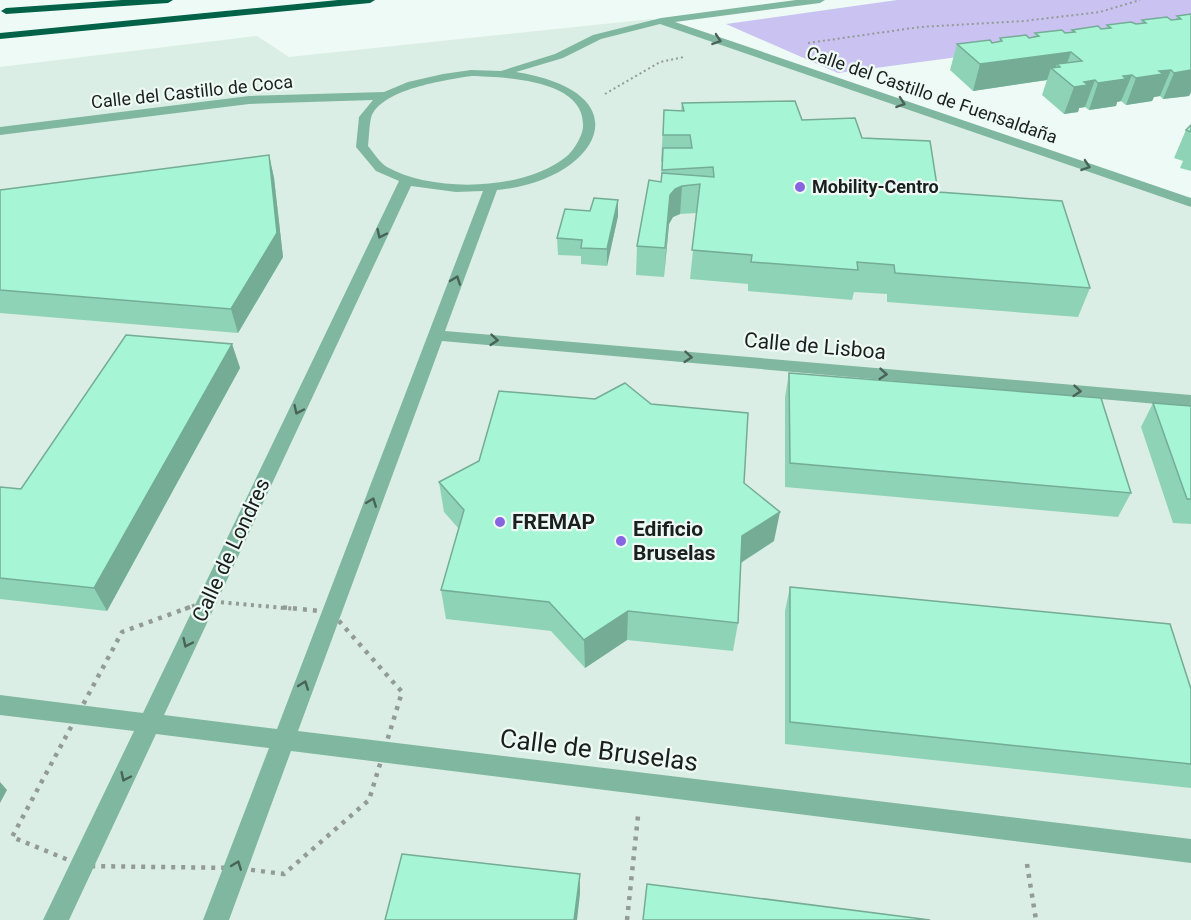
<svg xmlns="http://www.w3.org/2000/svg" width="1191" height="920" viewBox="0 0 1191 920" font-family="Roboto,sans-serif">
<rect width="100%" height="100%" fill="#eefaf5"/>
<!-- built -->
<polygon fill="#daeee5" points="652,19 1191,205 1191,920 0,920 0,67 257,36 289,57"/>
<!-- green -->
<polygon fill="#cac2f1" points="897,0 1191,0 1191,26 838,73 726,24"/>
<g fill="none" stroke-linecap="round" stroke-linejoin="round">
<!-- path-far2 -->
<g stroke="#939b97" stroke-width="2" stroke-dasharray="2 3" stroke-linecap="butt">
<polyline points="808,43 920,27 1024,21 1100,12 1140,0"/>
<polyline points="605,94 660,62 684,57"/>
</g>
<!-- path-far1 -->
<polyline stroke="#939b97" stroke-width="4" stroke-dasharray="3 4.5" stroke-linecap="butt" points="185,609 207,601 296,609"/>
<!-- path -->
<g stroke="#939b97" stroke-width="4.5" stroke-dasharray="4 6" stroke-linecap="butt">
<polyline points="190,607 122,632 12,837 83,866 236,868 284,874 369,800 402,692 331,612 279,607"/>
<polyline points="1027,864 1036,920"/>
<polyline points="627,920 638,816"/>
</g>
<!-- street -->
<path fill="#80b7a0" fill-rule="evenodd" d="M796 0H825L820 3 675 22 1191 198V207L660 24 601 39 563 58 516 72C647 93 598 181 497 190L445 331 1191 395V407L442 341 298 731 1191 839V863L291 751 229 920H203L269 748 156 734 69 920H43L134 731 0 715V695L143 713 399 181 376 171 356 147 359 117 373 100 249 104 0 135V127L249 96 384 92 408 82 443 74 471 70 501 71 555 54 593 35 661 18ZM471 76C503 77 583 79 583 124 584 134 574 150 567 156 525 191 433 193 387 167 380 163 374 153 368 146 369 138 369 127 371 118 380 89 446 80 471 76ZM411 186 456 192 483 191 277 729 164 715Z"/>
<!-- highway -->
<g fill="#026248" fill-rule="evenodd">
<polygon points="122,0 173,0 168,3 6,14 1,11 6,8"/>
<polygon points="338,0 375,0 370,3 0,39 0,33"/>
</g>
</g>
<!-- wall -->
<g fill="#8fd3b7">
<polygon points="1191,14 1191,92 1189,96 1163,99 1160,96 1154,97 1152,101 1126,105 1121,101 1117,102 1116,106 1089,110 1085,107 1079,108 1078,112 1064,114 1042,95 1047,80 973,91 950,70 957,44 992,43 999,42 1000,38 1034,37 1035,33 1071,33 1072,30 1106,28 1107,25 1136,24 1141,24 1142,20 1176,19 1177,16"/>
<polygon points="682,103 802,120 862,138 938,192 1090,288 1078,317 887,302 887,294 854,292 852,300 748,291 748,284 690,279 697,213 680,214 673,217 669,224 664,277 636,275 637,246 661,182 662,162 661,162 664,110 681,111"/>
<polygon points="1191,125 1191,171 1180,168 1183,161 1174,158 1186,130"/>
<polygon points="269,155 274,178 283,257 238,333 0,313 0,190"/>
<polygon points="618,216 607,266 581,264 581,256 558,255 557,238"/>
<polygon points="232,344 240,368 107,611 0,599 0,487 21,489"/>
<polygon points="789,373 1131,493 1118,517 785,487 785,397"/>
<polygon points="1153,403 1191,406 1191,524 1173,523 1141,427"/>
<polygon points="439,482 744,483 774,541 741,563 738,623 733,651 627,640 585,668 551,631 446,619 441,590 459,529 444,512"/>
<polygon points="790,587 1191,764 1191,788 785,744 785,611"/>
</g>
<!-- shaded-wall -->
<g fill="#74ac95">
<polygon points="1071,52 1062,78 1060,67 1057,64 1054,71 1051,68 1047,80 973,91 980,64"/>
<polygon points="1171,70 1160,96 1154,97 1152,101 1126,105 1136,78 1159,71"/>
<polygon points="1191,70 1191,92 1189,96 1163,99 1174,73"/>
<polygon points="1132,75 1121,101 1117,102 1116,106 1089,110 1098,83"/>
<polygon points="1095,80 1085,107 1079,108 1078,112 1064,114 1074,87 1084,82"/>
<polygon points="269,155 274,178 283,257 238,333 231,309"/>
<polygon points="682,186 680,214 673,217 669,224 664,277 670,195 675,189"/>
<polygon points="618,200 618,216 607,266 607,249"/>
<polygon points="232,344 240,368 107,611 94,588"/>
<polygon points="780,512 774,541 737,565 742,536"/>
<polygon points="628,611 627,640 585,668 584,640"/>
<polygon points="0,782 7,790 0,803"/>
<polygon points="580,874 580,894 577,920 574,920"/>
</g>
<!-- building -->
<g fill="#a6f5d5" stroke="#74ac95" stroke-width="1.5">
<polygon points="1191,14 1191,70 1174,73 1171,70 1159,71 1163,74 1136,78 1132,75 1123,76 1126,79 1098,83 1095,80 1084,82 1088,85 1074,87 1051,68 1060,67 1057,64 1082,61 1071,52 980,64 957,44 990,40 992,43 1002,41 1000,38 1026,35 1029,38 1039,36 1035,33 1062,30 1065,33 1075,32 1072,30 1098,26 1101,29 1111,28 1107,25 1131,22 1136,24 1146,23 1142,20 1167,17 1171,20 1181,19 1177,16"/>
<polygon points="795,101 802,120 855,118 862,138 930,141 938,192 1062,201 1090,288 895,273 894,265 857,262 858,270 751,262 752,255 692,250 700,184 682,186 675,189 670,195 665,248 637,246 649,180 661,182 662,173 714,177 713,167 662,170 663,148 692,148 690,135 663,135 664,110 684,111 682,103"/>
<polygon points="1191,125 1191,132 1186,130"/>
<polygon points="269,155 277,233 231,309 0,290 0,190"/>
<polygon points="594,198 618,200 607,249 581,248 582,240 557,238 565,209 590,211"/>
<polygon points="126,335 232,344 94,588 0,578 0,487 21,489"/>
<polygon points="789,373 1101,398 1131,493 790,463"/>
<polygon points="625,383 651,404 748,413 744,483 780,512 742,536 738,623 628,611 584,640 549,602 441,590 464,510 439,482 479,461 499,391 595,399"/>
<polygon points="1153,403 1191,406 1191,499 1187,499"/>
<polygon points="790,587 1170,624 1191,689 1191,764 790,722"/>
<polygon points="402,854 580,874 574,920 385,920"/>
<polygon points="647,884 930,920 643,920"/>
</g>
<!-- one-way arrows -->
<defs><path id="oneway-chevron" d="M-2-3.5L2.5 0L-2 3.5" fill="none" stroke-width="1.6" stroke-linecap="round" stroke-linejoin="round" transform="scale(1.5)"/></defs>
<g stroke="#486358">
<use href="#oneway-chevron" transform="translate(717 40) rotate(19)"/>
<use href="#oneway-chevron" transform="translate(901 103) rotate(19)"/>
<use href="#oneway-chevron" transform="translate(1086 166) rotate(19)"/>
<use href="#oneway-chevron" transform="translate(381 234) rotate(115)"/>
<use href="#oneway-chevron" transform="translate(456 280) rotate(-70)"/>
<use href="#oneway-chevron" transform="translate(494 340) rotate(5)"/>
<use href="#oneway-chevron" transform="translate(688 357) rotate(5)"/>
<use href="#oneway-chevron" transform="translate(883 374) rotate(5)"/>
<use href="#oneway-chevron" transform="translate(1077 391) rotate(5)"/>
<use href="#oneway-chevron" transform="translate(298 410) rotate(115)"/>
<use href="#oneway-chevron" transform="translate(372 502) rotate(-69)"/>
<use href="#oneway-chevron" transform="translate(187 643) rotate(115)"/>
<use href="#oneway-chevron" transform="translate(304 685) rotate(-70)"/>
<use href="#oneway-chevron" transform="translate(125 777) rotate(115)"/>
<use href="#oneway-chevron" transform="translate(237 865) rotate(-69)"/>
</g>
<!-- markers -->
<g fill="#8765e0" stroke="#eefaf5" stroke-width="2">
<circle cx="800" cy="187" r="6"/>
<circle cx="500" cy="522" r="6"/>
<circle cx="621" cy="541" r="6"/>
</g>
<g text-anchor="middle" stroke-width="4.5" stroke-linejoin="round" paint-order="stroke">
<!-- far-street labels -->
<g font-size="18" fill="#1b1f1d" stroke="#eefaf5">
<text transform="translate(192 92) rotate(-6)" y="6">Calle del Castillo de Coca</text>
<text transform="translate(932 95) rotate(19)" y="6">Calle del Castillo de Fuensaldaña</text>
</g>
<!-- far-poi labels -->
<g font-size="18" font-weight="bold" fill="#1b1f1d" stroke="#eefaf5" text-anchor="start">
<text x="812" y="193">Mobility-Centro</text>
</g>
<!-- street labels -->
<g font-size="21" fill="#1b1f1d" stroke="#eefaf5">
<text transform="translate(815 346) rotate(5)" y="7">Calle de Lisboa</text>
<text transform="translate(231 550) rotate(-65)" y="7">Calle de Londres</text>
</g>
<!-- poi labels -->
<g font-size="21" font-weight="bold" fill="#1b1f1d" stroke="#eefaf5" text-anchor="start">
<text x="512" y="529">FREMAP</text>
<text x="633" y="536">Edificio<tspan x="633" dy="24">Bruselas</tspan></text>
</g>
<!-- near-street labels -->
<g font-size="26" fill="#1b1f1d" stroke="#eefaf5">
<text transform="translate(599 750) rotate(7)" y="9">Calle de Bruselas</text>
</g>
</g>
</svg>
